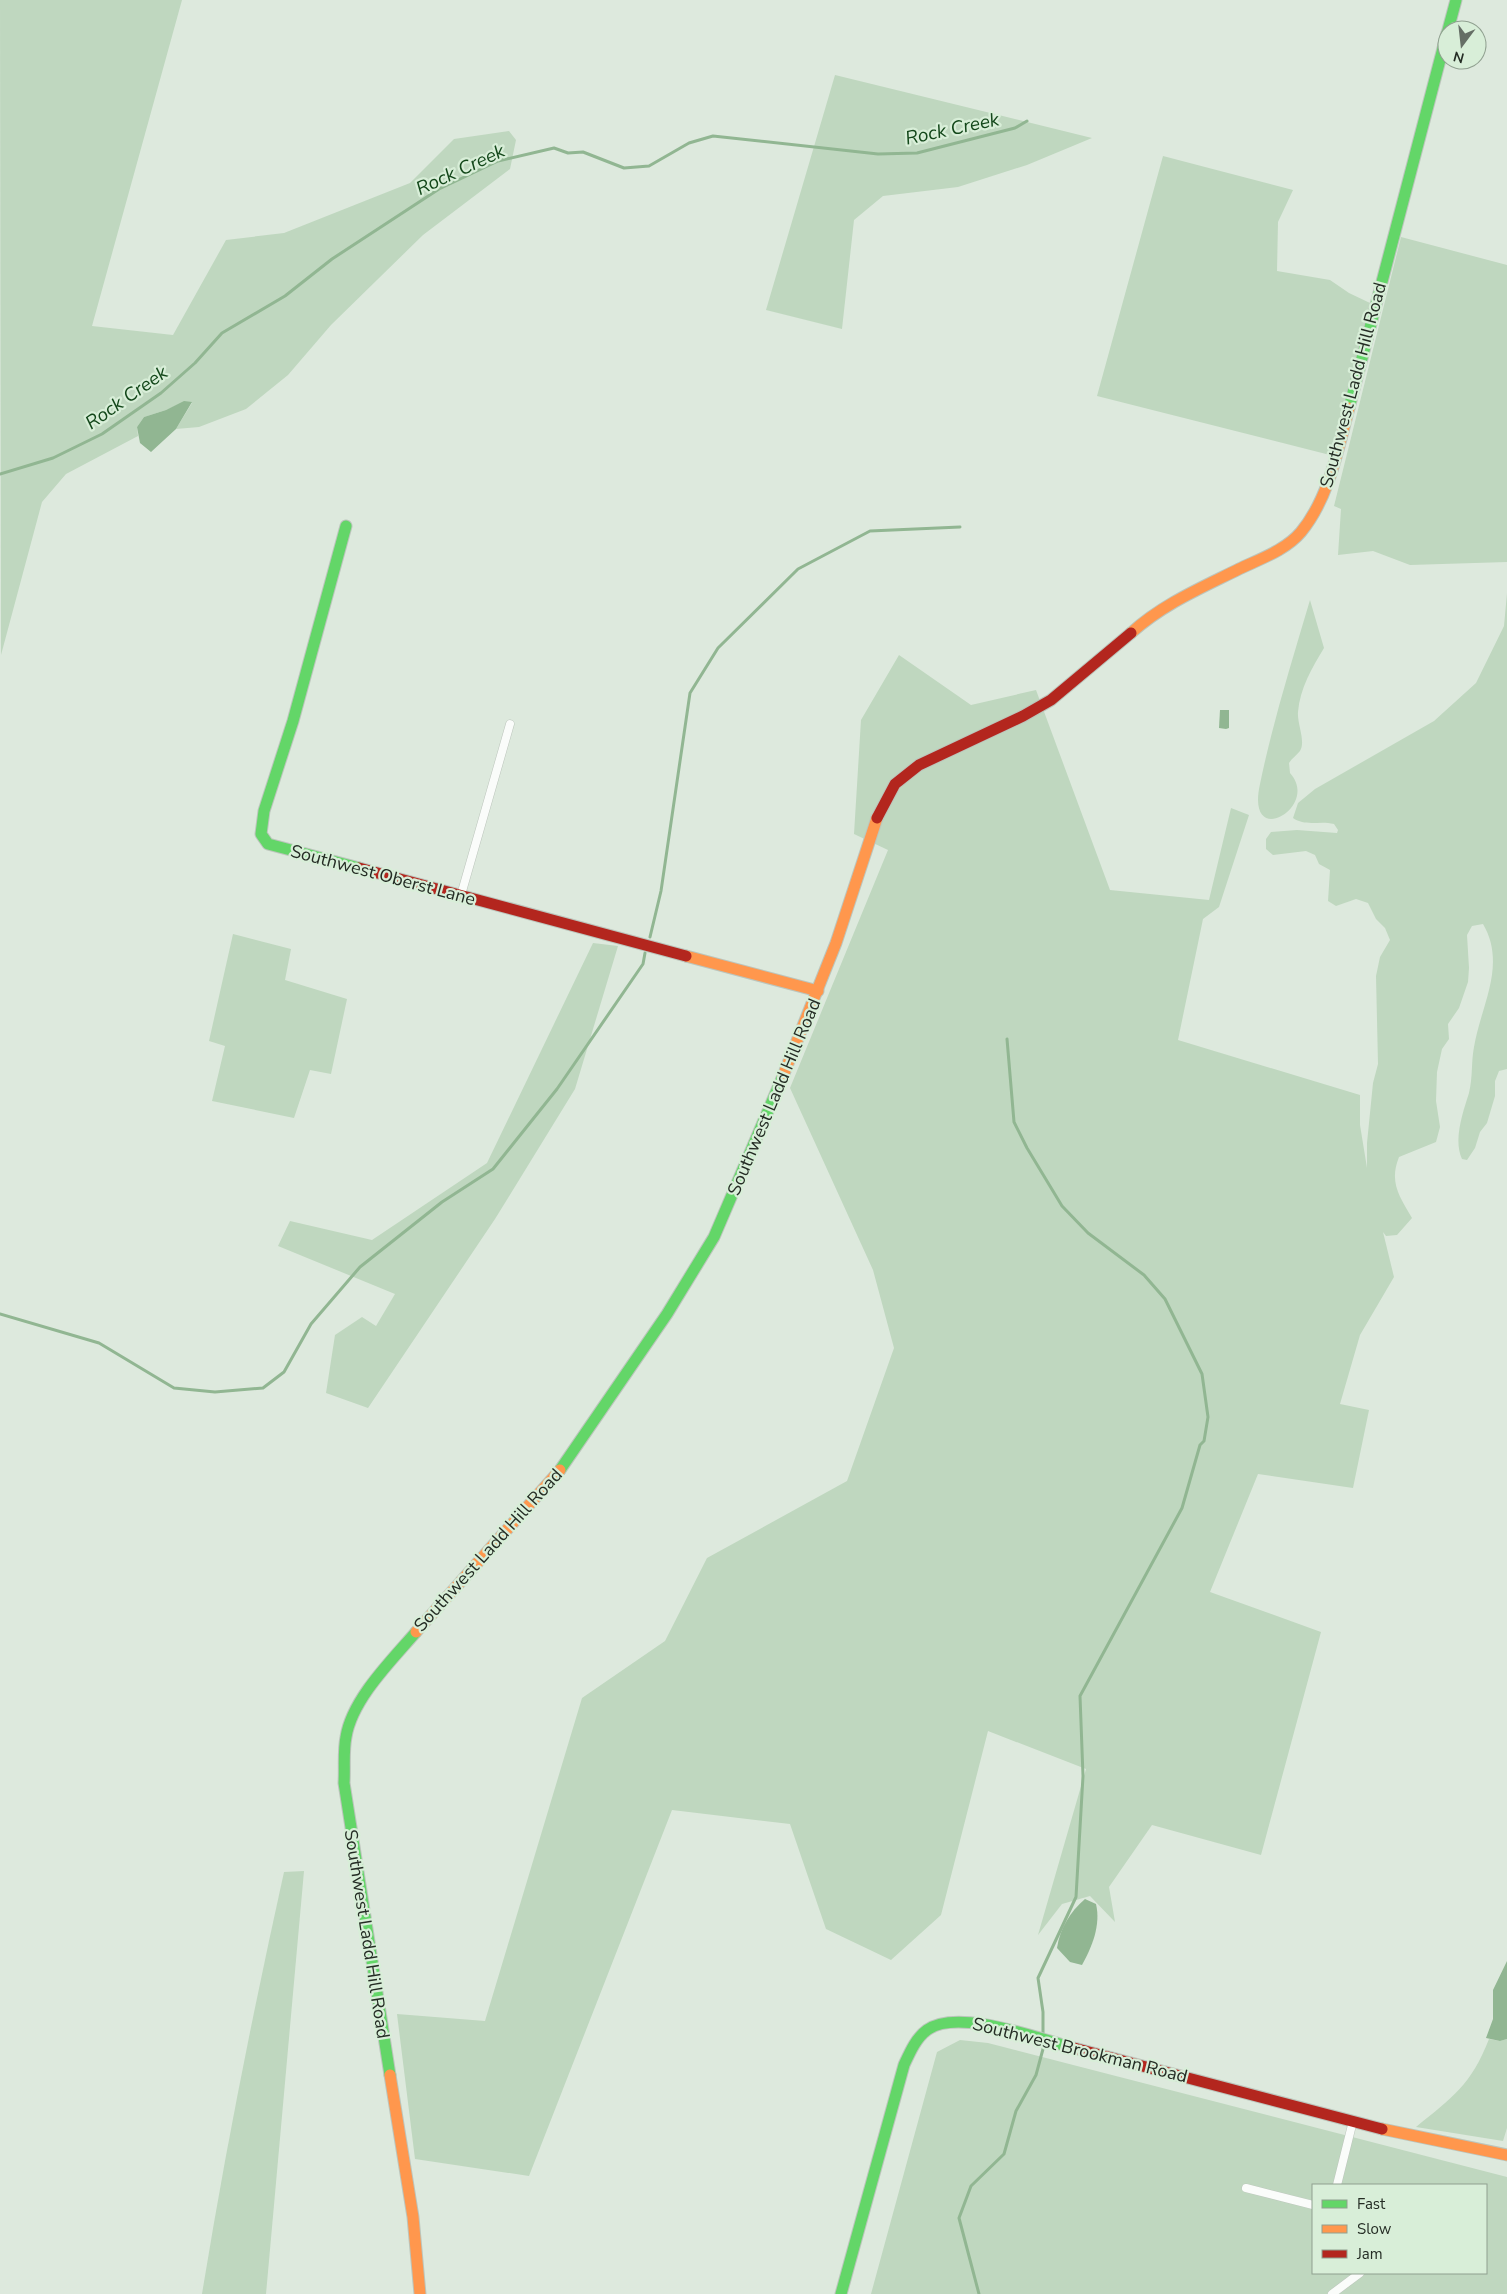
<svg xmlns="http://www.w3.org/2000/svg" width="1507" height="2294" viewBox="0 0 1507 2294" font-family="'Nunito Sans',sans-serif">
<rect width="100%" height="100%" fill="#dde9dd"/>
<!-- green -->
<g fill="#bfd7bf" fill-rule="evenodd">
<polygon points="0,0 182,0 92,326 173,335 226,240 284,233 410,183 454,139 509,131 516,140 510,169 423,235 331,325 288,375 246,409 199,427 176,429 192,403 184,402 166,410 144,417 137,427 138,436 66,474 42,502 1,655"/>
<polygon points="835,75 1092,138 1027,165 958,187 883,196 854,220 842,329 766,310"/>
<polygon points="1163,156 1293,190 1278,222 1277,271 1330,280 1349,293 1370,303 1330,455 1097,396"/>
<polygon points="1401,237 1507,265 1507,562 1410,565 1373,551 1338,555 1341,509 1334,506"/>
<path d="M1507 593V1069L1499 1071 1495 1081V1096L1487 1123 1480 1132 1475 1148 1467 1160 1462 1159C1453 1140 1463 1112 1469 1093 1473 1076 1471 1063 1474 1047 1481 1005 1507 965 1483 924L1472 926 1467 935 1469 968 1468 982 1459 1008 1448 1024 1449 1039 1442 1049 1437 1072 1436 1101 1440 1127 1436 1142 1399 1157C1389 1182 1399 1196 1412 1218L1397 1235 1386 1236 1383 1232 1394 1277 1360 1335 1340 1404 1369 1410 1353 1488 1258 1474 1210 1592 1321 1632 1261 1855 1152 1825 1109 1887 1115 1922 1090 1896 1062 1904 1038 1935 1086 1769 988 1731 941 1915 891 1960 826 1929 790 1824 672 1810 529 2176 415 2159 397 2014 485 2021 582 1698 665 1641 707 1558 847 1481 894 1348 873 1270 790 1088 888 850 854 834 861 720 899 655 971 705 1036 690 1110 890 1209 900 1231 808 1249 815 1219 907 1203 919 1178 1040 1360 1095V1125L1367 1168V1143L1373 1083 1378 1064 1376 976 1380 957 1390 940 1385 928 1376 919 1368 903 1356 899 1336 906 1328 901 1330 870 1319 864 1315 855 1306 851 1273 855 1266 849V839L1271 832 1297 830 1337 833 1338 830 1334 824C1320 820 1306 827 1293 818L1298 803 1315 789 1434 721 1476 683 1504 626Z"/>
<path d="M1310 600 1324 648C1312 668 1300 688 1298 712 1297 724 1306 741 1300 751 1297 755 1292 758 1289 763L1290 773C1321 807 1245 851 1260 784 1273 721 1292 661 1310 600Z"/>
<polygon points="233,934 291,949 285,980 347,999 331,1074 310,1070 294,1118 212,1101 225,1046 209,1041"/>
<polygon points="593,943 618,946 575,1089 495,1219 368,1408 326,1393 335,1335 362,1317 376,1326 395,1294 278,1246 290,1221 372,1240 487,1163"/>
<path d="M304 1871 266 2294H202C225 2152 253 2012 284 1872Z"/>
<path d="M1489 2039 1500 2041 1507 2039V2128L1503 2141 1416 2127C1453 2097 1471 2085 1489 2039Z"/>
<path d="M960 2040 988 2043 1507 2177V2294H871L937 2052ZM1313 2185H1486V2273H1313Z"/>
</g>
<!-- water -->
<g fill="#91b692">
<polygon points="184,401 192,402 176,429 151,452 140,443 137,427 144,417 166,410"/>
<polygon points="1220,710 1229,710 1229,728 1226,729 1219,728"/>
<path d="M1085 1899 1096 1904C1101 1925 1092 1947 1082 1965L1070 1962 1057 1948C1060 1928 1070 1912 1085 1899Z"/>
<polygon points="1507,1961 1507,2039 1500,2041 1486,2038 1493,2019 1493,1990"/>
</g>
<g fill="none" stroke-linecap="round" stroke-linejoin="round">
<!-- stream -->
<g stroke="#91b692" stroke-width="3">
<polyline points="0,474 53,458 102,434 161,393 195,363 222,333 285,296 332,259 439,189 498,161 554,148 568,153 583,152 624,168 649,166 689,143 713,136 878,154 917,153 1015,128 1027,121"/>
<polyline points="650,937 661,891 690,693 718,648 798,569 870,531 960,527"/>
<polyline points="0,1314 99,1343 174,1388 215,1392 263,1388 284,1372 311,1324 360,1267 442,1202 493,1169 557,1089 643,964 645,953"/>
<polyline points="979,2294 959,2218 971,2186 1004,2154 1016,2111 1036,2075 1043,2049 1043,2012 1038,1978 1076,1897 1083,1776 1080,1696 1182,1508 1200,1445 1204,1441 1208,1417 1202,1374 1165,1299 1144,1275 1088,1233 1062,1206 1027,1148 1014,1122 1007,1039"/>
</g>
<!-- street casing -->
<g stroke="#bcc5bc" stroke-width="9">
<g id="street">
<polyline points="461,895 510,724"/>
<polyline points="1337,2185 1353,2121"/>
<polyline points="1246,2188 1313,2205"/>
<polyline points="1332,2294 1360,2273"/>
</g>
</g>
<!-- fast casing -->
<g stroke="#bcc5bc" stroke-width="13">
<g id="fast">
<polyline points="1448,30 1456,0"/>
<polyline points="1349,408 1447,33"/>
<polyline points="346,526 293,721 264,811 261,834 268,844 359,868"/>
<polyline points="560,1470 667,1314 714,1237 783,1076"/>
<path d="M390 2075 344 1783C345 1768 343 1752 346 1737 352 1699 392 1660 416 1632"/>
<path d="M841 2294 904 2065C910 2052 916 2038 927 2030 957 2008 1036 2038 1070 2047"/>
</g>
</g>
<!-- slow casing -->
<g stroke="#bcc5bc" stroke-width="13">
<g id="slow">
<path d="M1131 633C1163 604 1201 588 1239 569 1260 559 1286 550 1301 532 1329 498 1338 449 1349 408"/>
<polyline points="686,956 818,991"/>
<polyline points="783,1076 836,943 877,818"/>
<polyline points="416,1632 560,1470"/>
<polyline points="390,2075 413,2217 420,2294"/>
<polyline points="1382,2129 1507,2155"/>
</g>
</g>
<!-- jam casing -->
<g stroke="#bcc5bc" stroke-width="13">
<g id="jam">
<polyline points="877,818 895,784 919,765 1023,716 1051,700 1131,633"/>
<polyline points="359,868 686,956"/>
<polyline points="1070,2047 1382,2129"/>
</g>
</g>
<!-- street -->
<use href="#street" stroke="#fafcfa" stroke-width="8"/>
<!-- fast -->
<use href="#fast" stroke="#63d668" stroke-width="11"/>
<!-- slow -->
<use href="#slow" stroke="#ff974d" stroke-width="11"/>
<!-- jam -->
<use href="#jam" stroke="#b3261e" stroke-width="11"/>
</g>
<g text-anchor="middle" stroke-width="4.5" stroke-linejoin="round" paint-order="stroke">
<!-- street labels -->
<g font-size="18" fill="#242c24" stroke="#d8eed8">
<text transform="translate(1353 385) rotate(-75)" y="6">Southwest Ladd Hill Road</text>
<text transform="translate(383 875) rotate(15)" y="6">Southwest Oberst Lane</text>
<text transform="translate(774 1097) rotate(-67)" y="6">Southwest Ladd Hill Road</text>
<text transform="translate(488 1550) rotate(-48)" y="6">Southwest Ladd Hill Road</text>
<text transform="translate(367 1934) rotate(81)" y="6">Southwest Ladd Hill Road</text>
<text transform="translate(1080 2050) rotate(14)" y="6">Southwest Brookman Road</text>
</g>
<!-- water labels -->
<g font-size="19" font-style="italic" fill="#13471a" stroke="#d8eed8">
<text transform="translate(952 128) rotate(-12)" y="7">Rock Creek</text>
<text transform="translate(460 169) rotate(-25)" y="7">Rock Creek</text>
<text transform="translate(126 397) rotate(-35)" y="7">Rock Creek</text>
</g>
</g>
<!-- legend -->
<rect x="1312" y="2184" width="175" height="90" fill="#d8eed8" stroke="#90a090"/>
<rect x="1322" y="2200" width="25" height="8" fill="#63d668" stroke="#90a090"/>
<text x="1357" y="2209" font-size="15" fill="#242c24">Fast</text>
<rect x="1322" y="2225" width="25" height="8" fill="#ff974d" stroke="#90a090"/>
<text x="1357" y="2234" font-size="15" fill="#242c24">Slow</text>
<rect x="1322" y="2250" width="25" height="8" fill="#b3261e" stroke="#90a090"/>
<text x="1357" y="2259" font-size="15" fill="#242c24">Jam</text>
<!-- north arrow -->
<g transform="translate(1462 45) rotate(195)"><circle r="24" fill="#d8eed8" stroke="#90a090"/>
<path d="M0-4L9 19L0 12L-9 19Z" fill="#656e65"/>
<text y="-8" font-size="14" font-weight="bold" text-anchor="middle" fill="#242c24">N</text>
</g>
</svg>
